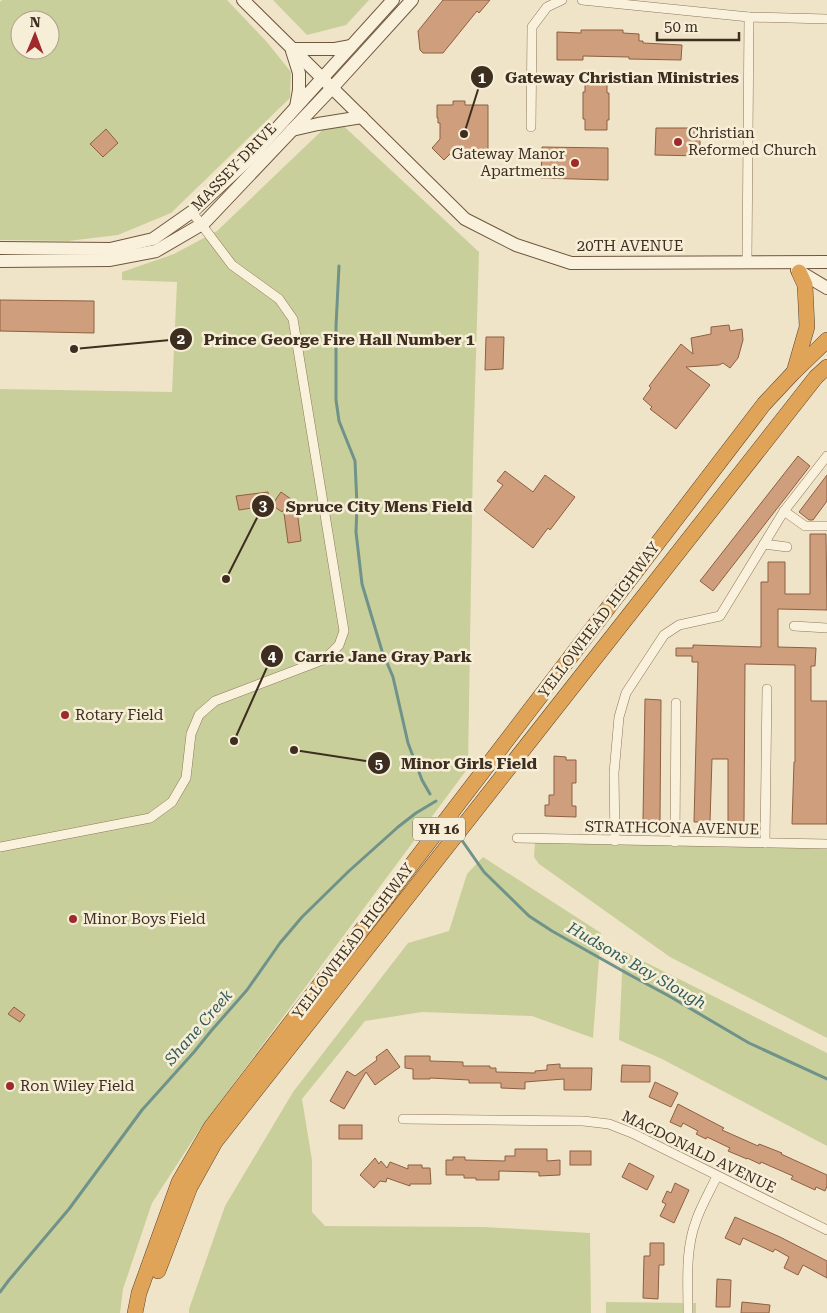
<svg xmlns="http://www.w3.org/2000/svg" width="827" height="1313" viewBox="0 0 827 1313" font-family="'Roboto Serif',serif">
<rect width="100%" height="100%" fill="#f0e4c8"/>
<!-- green -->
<g fill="#c9cf9b" fill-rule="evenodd">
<path d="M2 0H227L266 41 291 72 290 98 171 213 118 235 68 241 0 240V2ZM20 20H50V50H20Z"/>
<polygon points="273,0 369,0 346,25 307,35"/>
<polygon points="335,118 479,252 473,459 468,768 200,1129 152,1203 123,1289 120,1313 0,1313 0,389 172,392 177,282 122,280 122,272 174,254 217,231"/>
<polygon points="535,842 827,844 827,1038 670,957 539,864 534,857"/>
<polygon points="483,857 601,933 593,1038 532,1016 422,1012 365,1021 302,1099 312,1160 312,1212 325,1226 485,1227 590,1233 591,1313 189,1313 189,1309 225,1206 293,1092 408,943 449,931 467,874"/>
<polygon points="623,951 827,1053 827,1146 662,1059 619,1040"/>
<polygon points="606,1302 696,1303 696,1313 606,1313"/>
</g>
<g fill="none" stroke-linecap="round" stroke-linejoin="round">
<!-- stream -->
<g stroke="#6f938a" stroke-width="3">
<polyline points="339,266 336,326 336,400 339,421 355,461 357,505 356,532 362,584 382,651 393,677 408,743 422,780 430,794"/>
<polyline points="461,839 484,872 529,916 552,931 630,975 669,996 749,1043 827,1079"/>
<polyline points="0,1292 9,1280 69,1209 142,1110 194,1052 211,1031 247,990 280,943 302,917 349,871 398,827 416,813 436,801"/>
</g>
</g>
<!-- building -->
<g fill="#cf9f7d" stroke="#8d5f41">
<polygon points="443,0 490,0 479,13 477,11 443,53 423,53 420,50 418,31"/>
<polygon points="581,30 623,30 623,33 639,34 639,41 643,41 643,43 682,45 681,60 629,59 629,57 583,56 583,60 557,60 557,32 581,33"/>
<polygon points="585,82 607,82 607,93 609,93 609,120 607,120 607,130 585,130 585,119 583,119 583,92 585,92"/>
<polygon points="453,101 465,101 465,105 488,105 488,154 470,154 470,152 453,151 444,160 432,148 440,139 440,123 438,123 438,118 437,118 437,105 453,105"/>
<polygon points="656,128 700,128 700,156 655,155"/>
<polygon points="106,129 118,143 103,157 90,144"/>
<polygon points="542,147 608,148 608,180 541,178"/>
<polygon points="0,300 94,301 94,333 0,331"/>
<polygon points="729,325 730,331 742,329 743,340 738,358 730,368 723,363 719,365 686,367 710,385 676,429 650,409 652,407 643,399 651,388 649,386 681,344 693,354 691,338 711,334 711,327"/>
<polygon points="486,337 504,337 503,369 485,370"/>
<polygon points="798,456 810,466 713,591 700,581"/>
<polygon points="505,471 533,492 545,475 575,497 550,530 548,528 533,548 484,510 503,485 497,481"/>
<polygon points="827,475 827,501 813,520 809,520 799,512"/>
<polygon points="268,492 270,505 239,510 236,496"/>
<polygon points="281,492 291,499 282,512 272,505"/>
<polygon points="297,511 301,541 288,543 284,513"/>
<polygon points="810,534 826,534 827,610 778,609 778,647 816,648 815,666 811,666 811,701 827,701 827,824 792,824 794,762 795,762 795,665 745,664 744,823 728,822 728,759 712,759 710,822 694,822 698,662 692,662 692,656 676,656 676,648 693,648 693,645 761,647 761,582 768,582 768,562 785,562 785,594 810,594"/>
<polygon points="645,699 661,700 660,821 643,820"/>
<polygon points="554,756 566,757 566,760 576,760 576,783 572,783 572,806 576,806 576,817 545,816 545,805 549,805 549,795 554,795"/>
<polygon points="14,1007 25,1015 20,1022 8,1014"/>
<polygon points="387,1049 400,1067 375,1085 366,1072 344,1109 330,1101 347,1071 355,1076 377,1060 376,1057"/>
<polygon points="405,1056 430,1056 430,1061 463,1062 463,1066 490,1066 490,1068 496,1068 496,1072 535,1073 535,1071 547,1070 547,1065 560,1064 560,1068 592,1068 591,1090 564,1090 564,1079 525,1082 525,1089 501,1088 501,1083 469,1083 469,1080 430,1078 430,1079 413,1079 413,1069 405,1068"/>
<polygon points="622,1065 650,1066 650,1082 621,1082"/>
<polygon points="655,1082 678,1093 671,1107 649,1097"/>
<polygon points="678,1104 724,1128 722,1130 758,1146 759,1144 782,1153 781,1154 827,1175 827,1186 825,1191 816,1187 815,1190 791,1179 793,1176 770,1166 761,1162 760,1164 747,1158 747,1159 728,1151 730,1148 707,1137 706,1139 696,1134 698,1131 683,1123 681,1127 670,1122"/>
<rect x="339" y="1125" width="23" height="14"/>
<polygon points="515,1149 547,1149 547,1161 560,1160 560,1175 539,1176 539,1172 499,1171 499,1180 476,1180 476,1178 464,1178 464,1175 446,1175 446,1160 453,1160 453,1157 465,1157 465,1160 505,1161 505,1156 515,1156"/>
<rect x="570" y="1151" width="21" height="14"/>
<polygon points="375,1158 379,1164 381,1161 387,1168 390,1162 408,1169 408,1165 422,1165 422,1168 430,1168 431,1184 410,1184 410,1186 387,1178 386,1182 380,1181 374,1188 360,1175"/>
<polygon points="629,1163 654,1176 647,1190 622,1177"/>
<polygon points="675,1183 689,1190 674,1223 660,1216 666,1204 662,1202 667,1191 671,1193"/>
<polygon points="735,1217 780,1237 827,1261 827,1278 803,1265 798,1275 784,1268 789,1257 775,1249 773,1252 743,1238 740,1245 725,1238"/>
<polygon points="650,1243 664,1243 664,1265 659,1265 658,1299 643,1298 644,1256 650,1256"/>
<polygon points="717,1279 731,1280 730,1307 716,1307"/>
<polygon points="742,1302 770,1305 769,1313 741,1313"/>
</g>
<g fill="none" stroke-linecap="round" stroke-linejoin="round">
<!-- street casing -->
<g stroke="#8d765c" stroke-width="10">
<g id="street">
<polyline points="582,0 749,17 827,19"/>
<polyline points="531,127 532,27 547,7 562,0"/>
<polyline points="747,261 749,17"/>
<polyline points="784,511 805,526 827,526"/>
<polyline points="764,544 787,547"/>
<polyline points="794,626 827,628"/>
<polyline points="517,838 827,844"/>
<polyline points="615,841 614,773 619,717 626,693 664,635 679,625 720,616 784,511 827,456"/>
<polyline points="675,842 676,703"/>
<polyline points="765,843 767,689"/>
<polyline points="0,847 150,818 172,802 186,778 191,734 199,715 215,701 325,659 339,645 344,631 293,319 279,299 232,265 192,212"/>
<polyline points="403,1119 583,1121 609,1124 632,1133 827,1230"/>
<path d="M688 1313C688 1283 685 1250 696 1221 701 1206 710 1191 717 1176"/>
</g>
</g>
<!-- secondary casing -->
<g stroke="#6f573f" stroke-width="14">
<g id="secondary">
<polyline points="243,0 465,219 516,245 571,263 827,262"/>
<polyline points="292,49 335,49 351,46"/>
<polyline points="292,51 299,73 299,90 296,107"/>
<polyline points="292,130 318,124 362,117"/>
<polyline points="0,248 110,249 153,239 193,211 251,157 393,0"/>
<polyline points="0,261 109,260 156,251 204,223 332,88 412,0"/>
<polyline points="797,270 827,288"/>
</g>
</g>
<!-- highway casing -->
<g stroke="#5b4430" stroke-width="16">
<g id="highway">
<polyline points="794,372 807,327 805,285 799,272"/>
<polyline points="158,1271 190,1187 215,1142 816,377 827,367"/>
<polyline points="135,1313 139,1293 179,1182 211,1127 764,404 793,373 827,340"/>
</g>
</g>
<!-- street -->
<use href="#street" stroke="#faf1dc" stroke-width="9"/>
<!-- secondary -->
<use href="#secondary" stroke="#faf1dc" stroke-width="12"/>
<!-- highway -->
<use href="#highway" stroke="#e0a458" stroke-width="15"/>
</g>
<!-- markers -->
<g fill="#9e2a2b" stroke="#f7eed8" stroke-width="2">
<circle cx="678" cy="142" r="5"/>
<circle cx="575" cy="163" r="5"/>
<circle cx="65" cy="715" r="5"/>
<circle cx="73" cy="919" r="5"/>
<circle cx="10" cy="1086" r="5"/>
</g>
<g text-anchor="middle" stroke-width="5" stroke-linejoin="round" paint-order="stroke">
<!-- shield labels -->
<rect fill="#f7eed8" stroke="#756857" stroke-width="1" x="413" y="817.5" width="52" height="23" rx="4"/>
<g font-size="14" font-weight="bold" fill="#3d2e20">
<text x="439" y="834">YH 16</text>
</g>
<!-- poi labels -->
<g font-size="15" fill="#3d2e20" stroke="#f7eed8" text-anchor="start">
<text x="688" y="138">Christian<tspan x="688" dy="17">Reformed Church</tspan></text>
<text x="565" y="159" text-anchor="end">Gateway Manor<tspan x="565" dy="17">Apartments</tspan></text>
<text x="75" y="720">Rotary Field</text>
<text x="83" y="924">Minor Boys Field</text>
<text x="20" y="1091">Ron Wiley Field</text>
</g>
<!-- street labels -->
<g font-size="15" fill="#3d2e20" stroke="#f7eed8">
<text transform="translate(234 167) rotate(-46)" y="5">MASSEY DRIVE</text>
<text x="630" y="251">20TH AVENUE</text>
<text transform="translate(599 620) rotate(-53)" y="5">YELLOWHEAD HIGHWAY</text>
<text transform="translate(672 828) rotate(1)" y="5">STRATHCONA AVENUE</text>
<text transform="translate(353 941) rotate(-53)" y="5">YELLOWHEAD HIGHWAY</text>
<text transform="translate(699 1152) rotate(26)" y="5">MACDONALD AVENUE</text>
</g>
<!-- water labels -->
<g font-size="16" font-style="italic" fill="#2f5d5a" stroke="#f7eed8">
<text transform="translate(637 965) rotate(30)" y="6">Hudsons Bay Slough</text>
<text transform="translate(198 1027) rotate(-49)" y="6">Shane Creek</text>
</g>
</g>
<!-- callouts -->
<path fill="none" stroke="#3d2e20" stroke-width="2" d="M464 134L482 77M74 349L181 339M226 579L263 506M234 741L272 656M294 750L379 763"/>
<g fill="#3d2e20" stroke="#f7eed8" stroke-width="2">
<circle cx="464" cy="134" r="5"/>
<circle cx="74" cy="349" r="5"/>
<circle cx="226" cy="579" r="5"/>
<circle cx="234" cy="741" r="5"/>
<circle cx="294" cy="750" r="5"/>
<circle cx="482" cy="77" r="12"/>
<circle cx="181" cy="339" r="12"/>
<circle cx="263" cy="506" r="12"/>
<circle cx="272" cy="656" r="12"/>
<circle cx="379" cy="763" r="12"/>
</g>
<g font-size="15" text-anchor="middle" font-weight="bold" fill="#fff">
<text x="482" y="83">1</text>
<text x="181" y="344">2</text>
<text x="263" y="511">3</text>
<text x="272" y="661">4</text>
<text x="379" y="769">5</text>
</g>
<g font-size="16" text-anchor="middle" font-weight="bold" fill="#3d2e20" stroke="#f7eed8" stroke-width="5" stroke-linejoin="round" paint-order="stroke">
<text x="622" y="83">Gateway Christian Ministries</text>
<text x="339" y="345">Prince George Fire Hall Number 1</text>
<text x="379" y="512">Spruce City Mens Field</text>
<text x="383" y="662">Carrie Jane Gray Park</text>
<text x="469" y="769">Minor Girls Field</text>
</g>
<!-- north arrow -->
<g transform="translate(35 35) rotate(1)"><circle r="24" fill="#f7eed8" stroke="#ada18e"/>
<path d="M0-4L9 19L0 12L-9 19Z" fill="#9e2a2b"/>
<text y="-8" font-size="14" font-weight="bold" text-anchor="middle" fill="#3d2e20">N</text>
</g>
<!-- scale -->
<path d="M657 32v8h82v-8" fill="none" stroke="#3d2e20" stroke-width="2.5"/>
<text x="664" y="32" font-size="15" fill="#3d2e20" stroke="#f7eed8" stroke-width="4" paint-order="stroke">50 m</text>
</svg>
